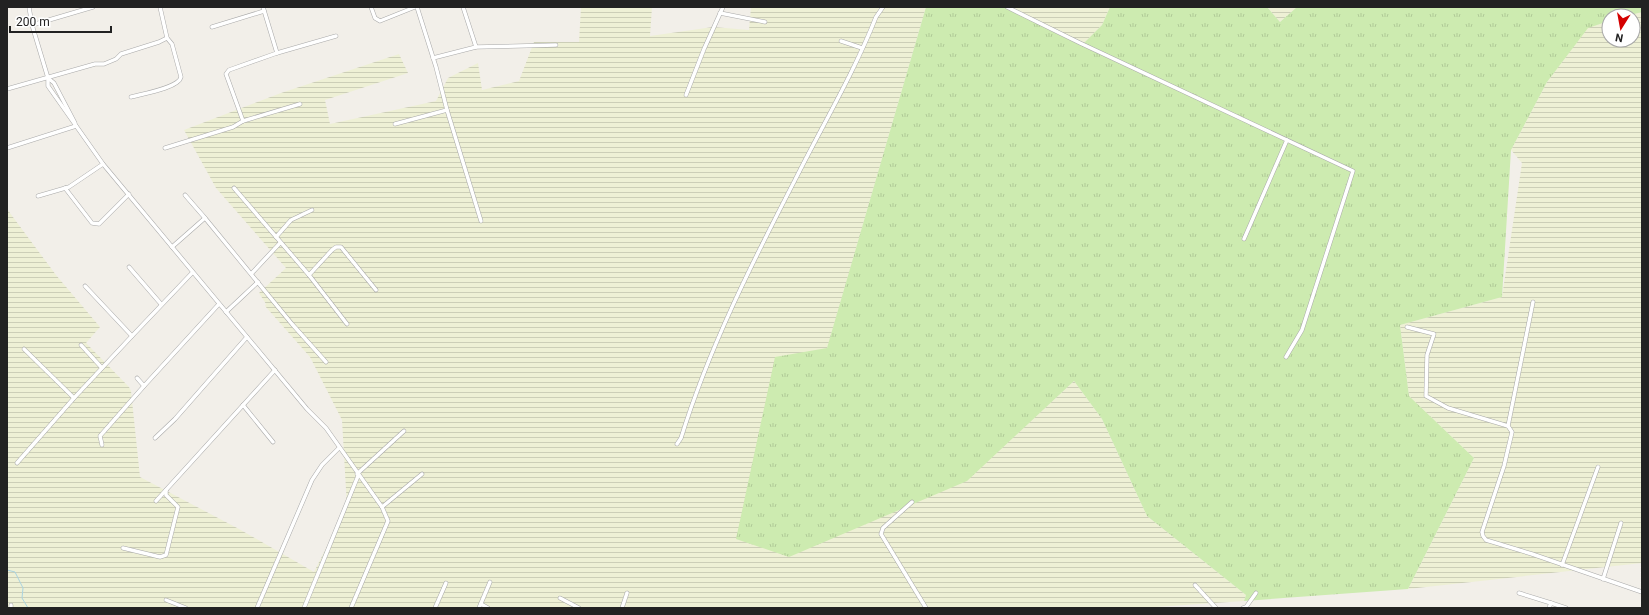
<svg xmlns="http://www.w3.org/2000/svg" width="1649" height="615" viewBox="0 0 1649 615" font-family="Roboto,sans-serif">
<defs>
<pattern id="farmland-rules" width="6" height="5" patternUnits="userSpaceOnUse"><rect width="6" height="5" fill="#eef0d5"/><path d="M0 2.5h6" fill="none" stroke="#ccceb7"/></pattern>
<pattern id="grass-tufts" width="24" height="20" patternUnits="userSpaceOnUse"><rect width="24" height="20" fill="#cdebb0"/><path d="M3 7l-1-3M5 7V3M7 7l1-3M15 17l-1-3M17 17v-4M19 17l1-3" fill="none" stroke="#b0c997"/></pattern>
</defs>
<rect width="100%" height="100%" fill="#f2efe9"/>
<!-- farmland -->
<g fill="url(#farmland-rules)">
<polygon points="581,7 652,7 650,36 713,27 749,30 751,7 926,7 827,349 966,481 1074,381 1102,419 1147,516 1246,595 1244,601 1141,608 7,608 7,209 56,275 100,327 86,343 129,387 131,391 140,477 239,529 314,572 347,507 342,420 310,357 265,306 266,304 259,293 286,268 216,188 184,130 281,93 399,54 408,73 325,100 330,124 436,101 448,78 478,63 482,90 519,81 534,42 579,42"/>
<polygon points="1010,7 1110,7 1102,25 1084,43"/>
<polygon points="1267,7 1297,7 1280,22"/>
<polygon points="1642,12 1642,563 1408,589 1474,458 1409,396 1400,325 1502,297 1522,163 1511,150 1547,82 1588,27 1609,21 1609,40 1633,40 1633,16 1627,16"/>
</g>
<!-- grass -->
<polygon fill="url(#grass-tufts)" points="926,7 1010,7 1084,43 1102,25 1110,7 1267,7 1280,22 1297,7 1642,7 1642,12 1627,16 1609,16 1609,21 1588,28 1547,82 1511,150 1502,297 1400,325 1409,396 1474,458 1408,589 1244,601 1246,595 1147,516 1102,419 1074,381 967,481 789,557 736,539 775,357 827,348"/>
<g fill="none" stroke-linecap="round" stroke-linejoin="round">
<!-- stream -->
<polyline stroke="#aad3df" stroke-width="1" points="7,570 15,572 23,588 22,598 28,608"/>
<!-- minor casing -->
<g stroke="#a9a9a9" stroke-width="4.5">
<g id="minor">
<polyline points="29,7 32,25"/>
<polyline points="93,7 32,25 48,78 48,86 103,164 307,409 326,428 382,507 388,521 351,608"/>
<polyline points="263,7 277,53"/>
<polyline points="371,7 375,18 380,21 415,7"/>
<polyline points="463,7 476,47 556,45"/>
<polyline points="1007,7 1080,43 1353,171 1302,330 1286,357"/>
<polyline points="720,13 765,22"/>
<polyline points="212,27 264,11"/>
<polyline points="841,41 862,48"/>
<polyline points="433,58 476,47"/>
<polyline points="48,78 54,83 75,123"/>
<polyline points="7,89 95,64 104,64 116,59 121,54 159,42 167,38"/>
<polyline points="686,95 704,49 723,7"/>
<path d="M131 97C142 94 179 88 181 77L172 44 167 38 160 7"/>
<polyline points="447,110 481,221"/>
<polyline points="243,121 300,104"/>
<polyline points="395,124 447,110 436,67 417,7"/>
<polyline points="7,148 76,126"/>
<polyline points="165,148 233,127 243,121 226,74 229,70 277,53 336,36"/>
<polyline points="65,188 92,223 99,224 129,194"/>
<polyline points="234,188 309,275 347,324"/>
<polyline points="185,195 205,218"/>
<polyline points="38,196 69,187 103,164"/>
<polyline points="276,237 291,220 312,210"/>
<polyline points="1244,239 1287,140"/>
<polyline points="172,247 205,218 292,324 326,362"/>
<polyline points="129,267 161,304"/>
<polyline points="252,273 280,243"/>
<polyline points="309,275 332,250 336,247 341,247 376,290"/>
<polyline points="85,286 132,336 192,273"/>
<polyline points="1533,302 1508,426 1512,432 1504,466 1482,532 1483,536 1486,540 1532,554 1642,592"/>
<polyline points="226,312 258,282"/>
<polyline points="1407,327 1434,334 1427,355 1426,396 1448,408 1508,426"/>
<polyline points="81,345 102,368"/>
<polyline points="24,349 74,398 132,336"/>
<polyline points="137,378 144,386 219,304"/>
<polyline points="243,405 273,442"/>
<polyline points="155,438 175,419 247,337"/>
<path d="M677 444 681 438C709 348 752 263 795 180 822 126 854 73 876 17L883 7"/>
<polyline points="102,445 100,436 144,386"/>
<polyline points="17,463 74,398"/>
<polyline points="357,474 404,431"/>
<polyline points="156,501 275,370"/>
<polyline points="912,502 883,528 881,534 926,608"/>
<polyline points="382,507 422,474"/>
<polyline points="123,548 160,557 166,555 178,507 166,495 166,490"/>
<polyline points="1562,565 1598,467"/>
<polyline points="1603,579 1621,523"/>
<polyline points="1195,585 1216,608"/>
<polyline points="1519,593 1551,603"/>
<polyline points="560,598 579,608"/>
<polyline points="166,600 186,608"/>
<polyline points="481,604 488,608"/>
<polyline points="11,605 11,608"/>
<polyline points="257,608 312,480 322,465 339,448"/>
<polyline points="304,608 358,476"/>
<polyline points="435,608 446,583"/>
<polyline points="479,608 490,582"/>
<polyline points="622,608 627,593"/>
<polyline points="1243,608 1246,607 1256,593"/>
<polyline points="1549,608 1551,603 1566,608"/>
</g>
</g>
<!-- minor -->
<use href="#minor" stroke="#fff" stroke-width="3.5"/>
</g>
<!-- border -->
<rect width="1649" height="615" fill="none" stroke="#222222" stroke-width="16"/>
<!-- north arrow -->
<g transform="translate(1621 28) rotate(191)"><circle r="19" fill="#ffffff" stroke="#a7a7a7"/>
<path d="M0-3L7 15L0 10L-7 15Z" fill="#d40000"/>
<text y="-6" font-size="11" font-weight="bold" text-anchor="middle" fill="#222222">N</text>
</g>
<!-- scale -->
<path d="M10 26v6h101v-6" fill="none" stroke="#222222" stroke-width="2"/>
<text x="16" y="26" font-size="12" fill="#222222" stroke="#ffffff" stroke-width="3" paint-order="stroke">200 m</text>
</svg>
